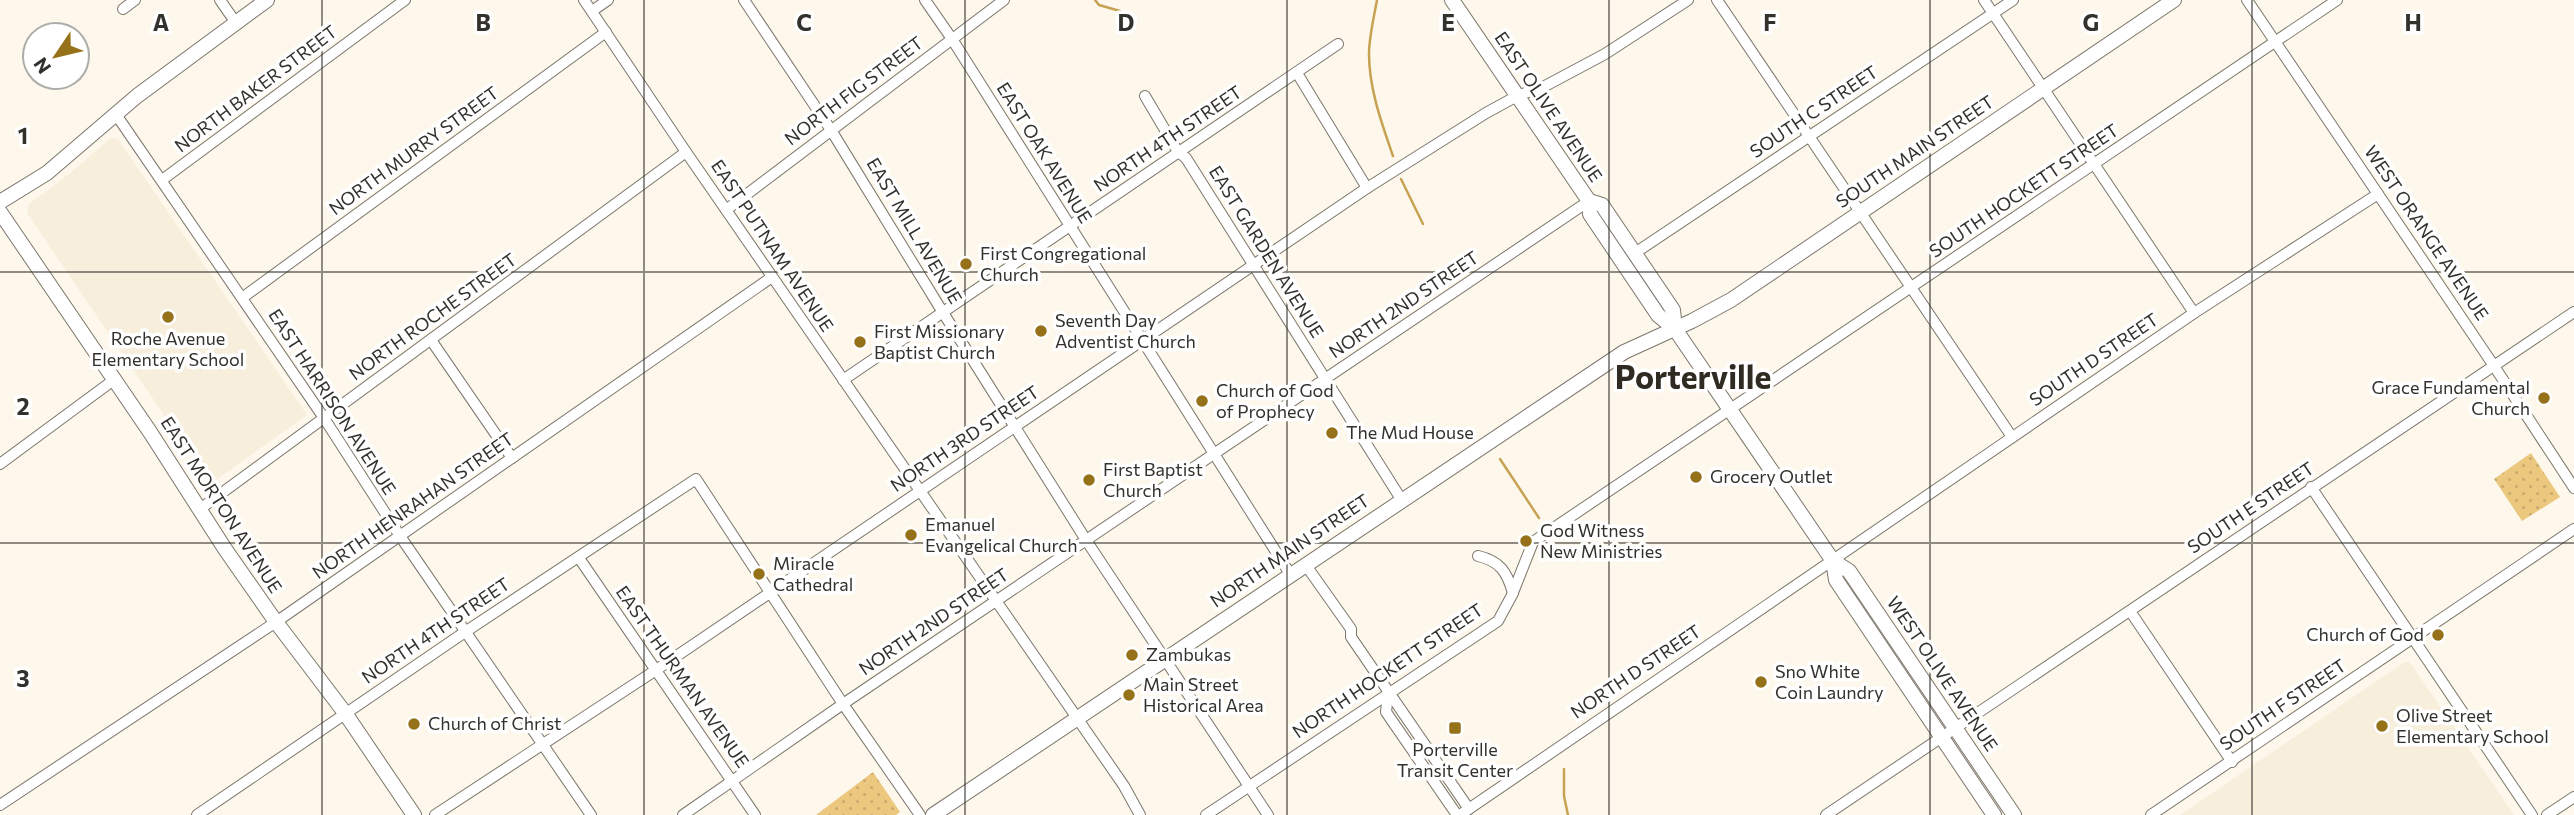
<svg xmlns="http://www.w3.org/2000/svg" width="2574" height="815" viewBox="0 0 2574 815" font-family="Commissioner,sans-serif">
<defs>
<pattern id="park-dots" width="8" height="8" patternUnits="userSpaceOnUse" patternTransform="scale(1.75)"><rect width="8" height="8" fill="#ecc87f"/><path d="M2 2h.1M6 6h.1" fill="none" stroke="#cbac6e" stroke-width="1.8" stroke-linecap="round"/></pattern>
</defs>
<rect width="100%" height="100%" fill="#fef8ec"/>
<!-- built -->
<g fill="#f7eedb">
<polygon points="111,138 118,139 307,415 216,480 208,480 27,213 29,204 69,174"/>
<polygon points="2409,661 2514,815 2180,815 2403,663"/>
</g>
<!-- park -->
<g fill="url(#park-dots)">
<polygon points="2531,453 2560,497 2522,521 2494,479"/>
<polygon points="873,772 900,812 896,815 816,815"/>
</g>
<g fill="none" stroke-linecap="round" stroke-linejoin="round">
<!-- stream -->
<g stroke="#c8a253" stroke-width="2.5">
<polyline points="1095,0 1099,5 1120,11 1126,25 1125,29"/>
<path d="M1377 0C1374 17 1369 37 1369 54 1369 89 1382 124 1393 156"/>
<polyline points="1401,179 1423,224"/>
<polyline points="1500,459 1539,518"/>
<polyline points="1564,769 1564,796 1568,815"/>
</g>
<!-- minor casing -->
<g stroke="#7c766c" stroke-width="12">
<g id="minor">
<polyline points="220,0 236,23"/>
<polyline points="584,0 686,152 1124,786 1140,815"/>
<polyline points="744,0 831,130 942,311 1086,540 1268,815"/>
<polyline points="925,0 952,39 1290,574"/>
<polyline points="1717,0 2012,437"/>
<polyline points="1984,0 2194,313"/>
<polyline points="2247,0 2494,366 2574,488"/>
<polyline points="123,9 135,0"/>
<polyline points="592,11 608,0"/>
<polyline points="1297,73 1367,188"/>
<polyline points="1145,96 1178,152 1186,158 1401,499"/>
<polyline points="115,113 324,418 400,536 591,815"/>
<polyline points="162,180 405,0"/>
<polyline points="726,210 1004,0"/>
<polyline points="1635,253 2013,0"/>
<polyline points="242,298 606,32"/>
<polyline points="431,340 512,458"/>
<polyline points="843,380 1338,44"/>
<polyline points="0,464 115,379"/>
<polyline points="2311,487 2532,815"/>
<polyline points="200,509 686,152"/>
<path d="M1478 556C1500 561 1507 572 1513 593"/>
<polyline points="579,558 755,815"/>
<polyline points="1305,564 1351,629 1351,637 1469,809"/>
<polyline points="2130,611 2232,762"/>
<polyline points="1388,694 1386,712 1457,815"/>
<polyline points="0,805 276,622 772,277"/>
<polyline points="197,815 465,632 696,479 843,704 920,815"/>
<polyline points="435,815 656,670 1367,188 1486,113 1517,96 1545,86 1605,54 1688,0"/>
<polyline points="683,815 843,704 1589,201"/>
<polyline points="1206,815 1498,621 1512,595 1533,542 2337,0"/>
<polyline points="1460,815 2194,313 2378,194"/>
<polyline points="1826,815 2574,312"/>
<polyline points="2151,815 2574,529"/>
<polyline points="2547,815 2574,797"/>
</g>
</g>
<!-- major casing -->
<g stroke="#7c766c" stroke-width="16">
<g id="major">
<polyline points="1452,0 1589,201 1590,214 1658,315 1675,329 1833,561 1849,571 2014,815"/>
<polyline points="1589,201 1602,205 1673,310 1675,329"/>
<polyline points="0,202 47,173 137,96 267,0"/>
<polyline points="0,212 150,432 225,549 276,622 345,713 414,815"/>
<polyline points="1833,561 1836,580 1994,815"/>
<polyline points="933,815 1624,352 1692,321 1731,300 2174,0"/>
</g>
</g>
<!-- minor -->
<use href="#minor" stroke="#fff" stroke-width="10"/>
<!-- major -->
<use href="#major" stroke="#fff" stroke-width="14"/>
</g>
<!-- grid -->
<path fill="none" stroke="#33312c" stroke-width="2" stroke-opacity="0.55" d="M322 0V815M644 0V815M965 0V815M1287 0V815M1609 0V815M1930 0V815M2252 0V815M0 272H2574M0 543H2574"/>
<!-- markers -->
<g fill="#95711a" stroke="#fff" stroke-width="2.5">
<circle cx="966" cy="264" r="7"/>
<circle cx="168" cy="317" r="7"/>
<circle cx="1041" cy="331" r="7"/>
<circle cx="860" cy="342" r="7"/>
<circle cx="2544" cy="398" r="7"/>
<circle cx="1202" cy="401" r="7"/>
<circle cx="1332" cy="433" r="7"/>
<circle cx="1696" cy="477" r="7"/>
<circle cx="1089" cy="480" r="7"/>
<circle cx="911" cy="535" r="7"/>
<circle cx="1526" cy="541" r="7"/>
<circle cx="759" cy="574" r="7"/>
<circle cx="2438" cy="635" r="7"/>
<circle cx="1132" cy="655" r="7"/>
<circle cx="1761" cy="682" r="7"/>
<circle cx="1129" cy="695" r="7"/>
<circle cx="414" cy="724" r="7"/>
<circle cx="2382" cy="726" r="7"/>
<rect x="1448" y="721" width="14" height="14" rx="3.5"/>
</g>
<g text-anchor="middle" stroke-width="7" stroke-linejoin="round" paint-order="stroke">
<!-- street labels -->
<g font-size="18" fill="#33312c" stroke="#fff">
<text transform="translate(256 89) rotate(-37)" y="6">NORTH BAKER STREET</text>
<text transform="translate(854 91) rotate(-37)" y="6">NORTH FIG STREET</text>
<text transform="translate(1548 107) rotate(56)" y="6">EAST OLIVE AVENUE</text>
<text transform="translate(1814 112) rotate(-34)" y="6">SOUTH C STREET</text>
<text transform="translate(1168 139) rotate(-34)" y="6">NORTH 4TH STREET</text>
<text transform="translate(414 151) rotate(-36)" y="6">NORTH MURRY STREET</text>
<text transform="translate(1915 152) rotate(-34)" y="6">SOUTH MAIN STREET</text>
<text transform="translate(1044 153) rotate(58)" y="6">EAST OAK AVENUE</text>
<text transform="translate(2024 191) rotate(-34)" y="6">SOUTH HOCKETT STREET</text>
<text transform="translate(914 231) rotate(59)" y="6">EAST MILL AVENUE</text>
<text transform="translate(2426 233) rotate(56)" y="6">WEST ORANGE AVENUE</text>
<text transform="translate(772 246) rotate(56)" y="6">EAST PUTNAM AVENUE</text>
<text transform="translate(1266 252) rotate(58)" y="6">EAST GARDEN AVENUE</text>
<text transform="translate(1404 305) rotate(-34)" y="6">NORTH 2ND STREET</text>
<text transform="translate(433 317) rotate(-36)" y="6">NORTH ROCHE STREET</text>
<text transform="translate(2094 360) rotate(-34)" y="6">SOUTH D STREET</text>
<text transform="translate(332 402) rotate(57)" y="6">EAST HARRISON AVENUE</text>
<text transform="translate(965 439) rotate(-34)" y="6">NORTH 3RD STREET</text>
<text transform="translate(221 505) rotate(57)" y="6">EAST MORTON AVENUE</text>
<text transform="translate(413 506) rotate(-35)" y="6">NORTH HENRAHAN STREET</text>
<text transform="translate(2251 508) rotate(-34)" y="6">SOUTH E STREET</text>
<text transform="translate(1290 551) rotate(-34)" y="6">NORTH MAIN STREET</text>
<text transform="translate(934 622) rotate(-34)" y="6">NORTH 2ND STREET</text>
<text transform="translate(436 631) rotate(-34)" y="6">NORTH 4TH STREET</text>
<text transform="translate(1388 671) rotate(-34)" y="6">NORTH HOCKETT STREET</text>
<text transform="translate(1636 672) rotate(-34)" y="6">NORTH D STREET</text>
<text transform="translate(1942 674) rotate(56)" y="6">WEST OLIVE AVENUE</text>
<text transform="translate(682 677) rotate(55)" y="6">EAST THURMAN AVENUE</text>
<text transform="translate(2283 705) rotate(-34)" y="6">SOUTH F STREET</text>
</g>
<!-- poi labels -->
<g font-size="18" fill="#33312c" stroke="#fff" text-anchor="start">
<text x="980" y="260">First Congregational<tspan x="980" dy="21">Church</tspan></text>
<text x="1055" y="327">Seventh Day<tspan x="1055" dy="21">Adventist Church</tspan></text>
<text x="874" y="338">First Missionary<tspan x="874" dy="21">Baptist Church</tspan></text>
<text x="168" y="345" text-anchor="middle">Roche Avenue<tspan x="168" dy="21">Elementary School</tspan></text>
<text x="2530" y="394" text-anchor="end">Grace Fundamental<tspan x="2530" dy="21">Church</tspan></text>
<text x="1216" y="397">Church of God<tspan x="1216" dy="21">of Prophecy</tspan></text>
<text x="1346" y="439">The Mud House</text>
<text x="1103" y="476">First Baptist<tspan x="1103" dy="21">Church</tspan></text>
<text x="1710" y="483">Grocery Outlet</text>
<text x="925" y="531">Emanuel<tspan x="925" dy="21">Evangelical Church</tspan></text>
<text x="1540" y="537">God Witness<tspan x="1540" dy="21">New Ministries</tspan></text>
<text x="773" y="570">Miracle<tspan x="773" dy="21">Cathedral</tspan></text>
<text x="2424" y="641" text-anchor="end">Church of God</text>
<text x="1146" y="661">Zambukas</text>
<text x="1775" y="678">Sno White<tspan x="1775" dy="21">Coin Laundry</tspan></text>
<text x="1143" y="691">Main Street<tspan x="1143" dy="21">Historical Area</tspan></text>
<text x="2396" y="722">Olive Street<tspan x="2396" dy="21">Elementary School</tspan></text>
<text x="428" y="730">Church of Christ</text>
<text x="1455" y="756" text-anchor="middle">Porterville<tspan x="1455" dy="21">Transit Center</tspan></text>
</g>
<!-- town labels -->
<g font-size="32" font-weight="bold" fill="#2f2b22" stroke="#fff">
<text x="1693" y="389">Porterville</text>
</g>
</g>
<g font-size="23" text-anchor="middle" font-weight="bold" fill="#33312c" stroke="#fff" stroke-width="7" stroke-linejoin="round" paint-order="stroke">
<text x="161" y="31">A</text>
<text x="483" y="31">B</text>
<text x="804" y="31">C</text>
<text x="1126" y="31">D</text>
<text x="1448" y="31">E</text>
<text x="1770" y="31">F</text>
<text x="2091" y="31">G</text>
<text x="2413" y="31">H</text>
<text x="23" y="144">1</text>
<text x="23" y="415">2</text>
<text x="23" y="687">3</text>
</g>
<!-- north arrow -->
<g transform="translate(56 56) rotate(235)"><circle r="33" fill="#ffffff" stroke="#adadab" stroke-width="2"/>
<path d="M0-5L12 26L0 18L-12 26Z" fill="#95711a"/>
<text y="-10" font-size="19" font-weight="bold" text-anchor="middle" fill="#33312c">N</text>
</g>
</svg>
